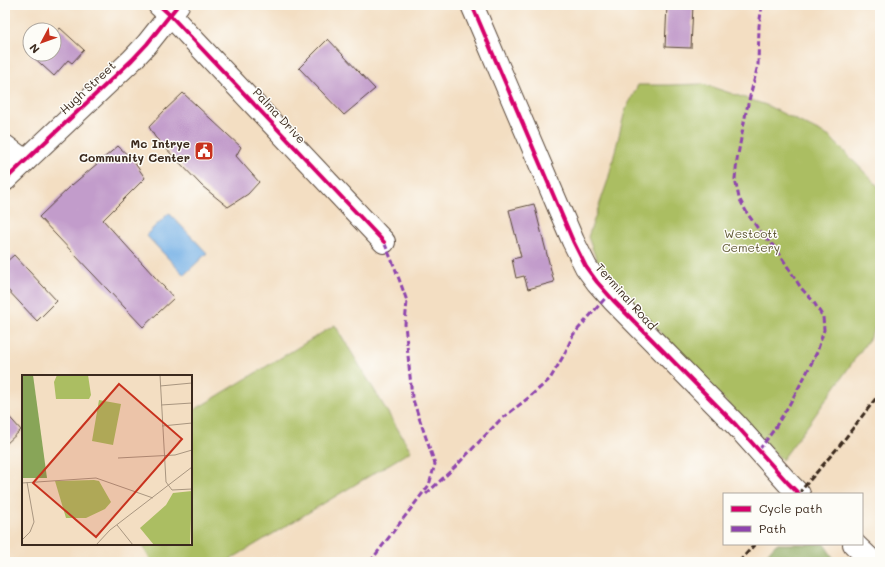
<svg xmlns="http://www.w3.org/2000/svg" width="885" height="567" viewBox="0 0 885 567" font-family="Mali,sans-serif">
<rect width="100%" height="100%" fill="#fdfcf7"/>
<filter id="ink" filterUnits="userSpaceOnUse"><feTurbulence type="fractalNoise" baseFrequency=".025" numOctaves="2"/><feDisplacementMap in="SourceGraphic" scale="8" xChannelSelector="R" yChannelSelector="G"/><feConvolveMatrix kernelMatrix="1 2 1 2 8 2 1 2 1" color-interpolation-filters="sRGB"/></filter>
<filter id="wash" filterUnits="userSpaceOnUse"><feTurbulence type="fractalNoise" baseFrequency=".012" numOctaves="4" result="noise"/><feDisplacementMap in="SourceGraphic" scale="16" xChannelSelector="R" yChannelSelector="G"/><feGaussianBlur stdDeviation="0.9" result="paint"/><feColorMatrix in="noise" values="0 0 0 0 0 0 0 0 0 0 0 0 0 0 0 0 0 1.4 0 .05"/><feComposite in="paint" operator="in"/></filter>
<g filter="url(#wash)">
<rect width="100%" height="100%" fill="#f3dec2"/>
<!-- green -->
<g fill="#abbe62" stroke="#737440">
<polygon points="703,84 766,105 830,137 880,188 880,319 869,339 811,421 782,460 600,269 588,237 608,180 625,111 638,85 670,85"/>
<polygon points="335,325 411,451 226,562 152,562 141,544 191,544 191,412"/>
</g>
<!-- forest -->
<polygon fill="#88a558" stroke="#62683b" points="776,544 824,544 836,562 760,562"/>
<!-- water -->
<polygon fill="#75b0e6" stroke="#586d82" points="169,213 207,253 184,275 146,235"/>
<g id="blocks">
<!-- building -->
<g fill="#c29ccb">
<polygon points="667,5 693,5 691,48 665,47"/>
<polygon points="60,28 84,50 72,63 68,60 54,76 30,54 54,54 54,36"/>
<polygon points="328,39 375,89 344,115 299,68"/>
<polygon points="183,93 241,147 236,156 259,182 248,194 228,207 202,186 155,137 149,127 164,111"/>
<polygon points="118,146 132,159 145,178 103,220 174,298 143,327 39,217 72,185"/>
<polygon points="534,204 554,282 528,289 524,276 516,278 512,259 521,257 509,210"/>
<polygon points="14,255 57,301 37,321 5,287 5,263"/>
<polygon points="5,412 21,430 5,445"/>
</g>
</g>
</g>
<g filter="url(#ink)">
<use href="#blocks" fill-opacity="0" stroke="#574537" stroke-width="1"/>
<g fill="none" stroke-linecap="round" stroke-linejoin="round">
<!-- minor casing -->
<g stroke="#574537" stroke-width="24">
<g id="minor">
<polyline points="159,5 170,15 384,242"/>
<polyline points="472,5 573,241 586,267 597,282 613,300 736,425 788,483 799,494"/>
<polyline points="5,146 25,161"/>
<polyline points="5,180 132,60 147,44 178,5"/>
<polyline points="854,544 873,562"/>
</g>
</g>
<!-- minor -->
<use href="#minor" stroke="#fff" stroke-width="22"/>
<!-- rail -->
<g stroke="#3b2a1e" stroke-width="3" stroke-dasharray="6 3" stroke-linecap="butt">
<polyline points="798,494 840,445 880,393"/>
<polyline points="739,562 755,544"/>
</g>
<!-- quiet -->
<g stroke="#8e44ad" stroke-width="3" stroke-dasharray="6 3" stroke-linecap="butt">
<polyline points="759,450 773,431 789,405 805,376 817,352 824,330 823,317 813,301 801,288 777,250 759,230 747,213 739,198 735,179 737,160 746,112 758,65 759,26 762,5"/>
<polyline points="426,494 455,467 500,420 527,399 550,379 564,355 573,335 608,295"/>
<polyline points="370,562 429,485 435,464 412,397 405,324 407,301 395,268 384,242"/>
</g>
<!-- cycleway casing -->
<g stroke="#fdfcf7" stroke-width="6">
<g id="cycleway">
<polyline points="159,5 170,15 384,242"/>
<polyline points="472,5 573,241 586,267 597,282 613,300 736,425 788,483 799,494"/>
<polyline points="5,180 132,60 147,44 178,5"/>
</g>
</g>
<!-- cycleway -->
<use href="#cycleway" stroke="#d6006c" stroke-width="4"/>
</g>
</g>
<!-- icons -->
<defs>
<g id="civic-square" transform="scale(1)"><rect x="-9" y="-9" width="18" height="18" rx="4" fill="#c8321e" stroke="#fdfcf7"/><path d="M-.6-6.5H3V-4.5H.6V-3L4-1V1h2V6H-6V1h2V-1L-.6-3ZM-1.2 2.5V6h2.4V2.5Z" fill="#fff"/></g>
</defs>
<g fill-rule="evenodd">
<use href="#civic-square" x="204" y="151"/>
</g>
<g text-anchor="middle" stroke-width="3" stroke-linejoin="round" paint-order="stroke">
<!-- street labels -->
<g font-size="12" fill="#3b2a1e" stroke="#fdfcf7">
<text transform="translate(88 88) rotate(-43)" y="4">Hugh Street</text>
<text transform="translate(279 116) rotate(47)" y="4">Palma Drive</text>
<text transform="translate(626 297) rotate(48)" y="4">Terminal Road</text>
</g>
<!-- poi labels -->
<g font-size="12" font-weight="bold" fill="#3b2a1e" stroke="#fdfcf7" text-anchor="end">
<text x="190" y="148">Mc Intrye<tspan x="190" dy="14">Community Center</tspan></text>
</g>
<!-- park labels -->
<g font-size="12" fill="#5d5632" stroke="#fdfcf7">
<text x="751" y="238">Westcott<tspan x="751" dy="14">Cemetery</tspan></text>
</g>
</g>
<!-- overview -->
<g transform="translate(22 375)">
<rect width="170" height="170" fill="#f3dec2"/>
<path d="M35 0H66L69 20 67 24H34L32 7ZM77 25 99 29 91 70 70 66ZM72 105 77 106 89 127 83 134 64 143H44L33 106ZM170 116 168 170H132L118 153 144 130 151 118Z" fill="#abbe62"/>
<path d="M0 0H11L25 103H0Z" fill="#88a558"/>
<path fill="none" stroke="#a99680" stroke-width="1" d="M138 0 144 107 150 115 170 114M138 11 170 8M139 30 170 28M140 51 170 48M96 83 153 80 170 75M0 108 74 103 131 123M95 150 111 170M0 165 8 157 12 147 5 107M74 170 88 155 170 92"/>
<path fill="#c8321e" fill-opacity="0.15" stroke="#c8321e" stroke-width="2" d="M97 9 160 64 74 162 11 108Z"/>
<rect width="170" height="170" fill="none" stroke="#3b2a1e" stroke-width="2"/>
</g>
<!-- margin -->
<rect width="885" height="567" fill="none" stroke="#fdfcf7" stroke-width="20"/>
<!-- legend -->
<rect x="723" y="493" width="140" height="52" fill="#fdfcf7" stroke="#afa8a0"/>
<rect x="731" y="506" width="20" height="6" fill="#d6006c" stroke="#afa8a0"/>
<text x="759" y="513" font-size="12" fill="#3b2a1e">Cycle path</text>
<rect x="731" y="526" width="20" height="6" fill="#8e44ad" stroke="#afa8a0"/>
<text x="759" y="533" font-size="12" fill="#3b2a1e">Path</text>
<!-- north arrow -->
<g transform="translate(42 42) rotate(229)"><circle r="19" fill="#fdfcf7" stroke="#afa8a0"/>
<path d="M0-3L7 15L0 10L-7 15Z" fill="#c8321e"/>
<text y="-6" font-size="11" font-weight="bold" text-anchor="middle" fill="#3b2a1e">N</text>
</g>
</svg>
